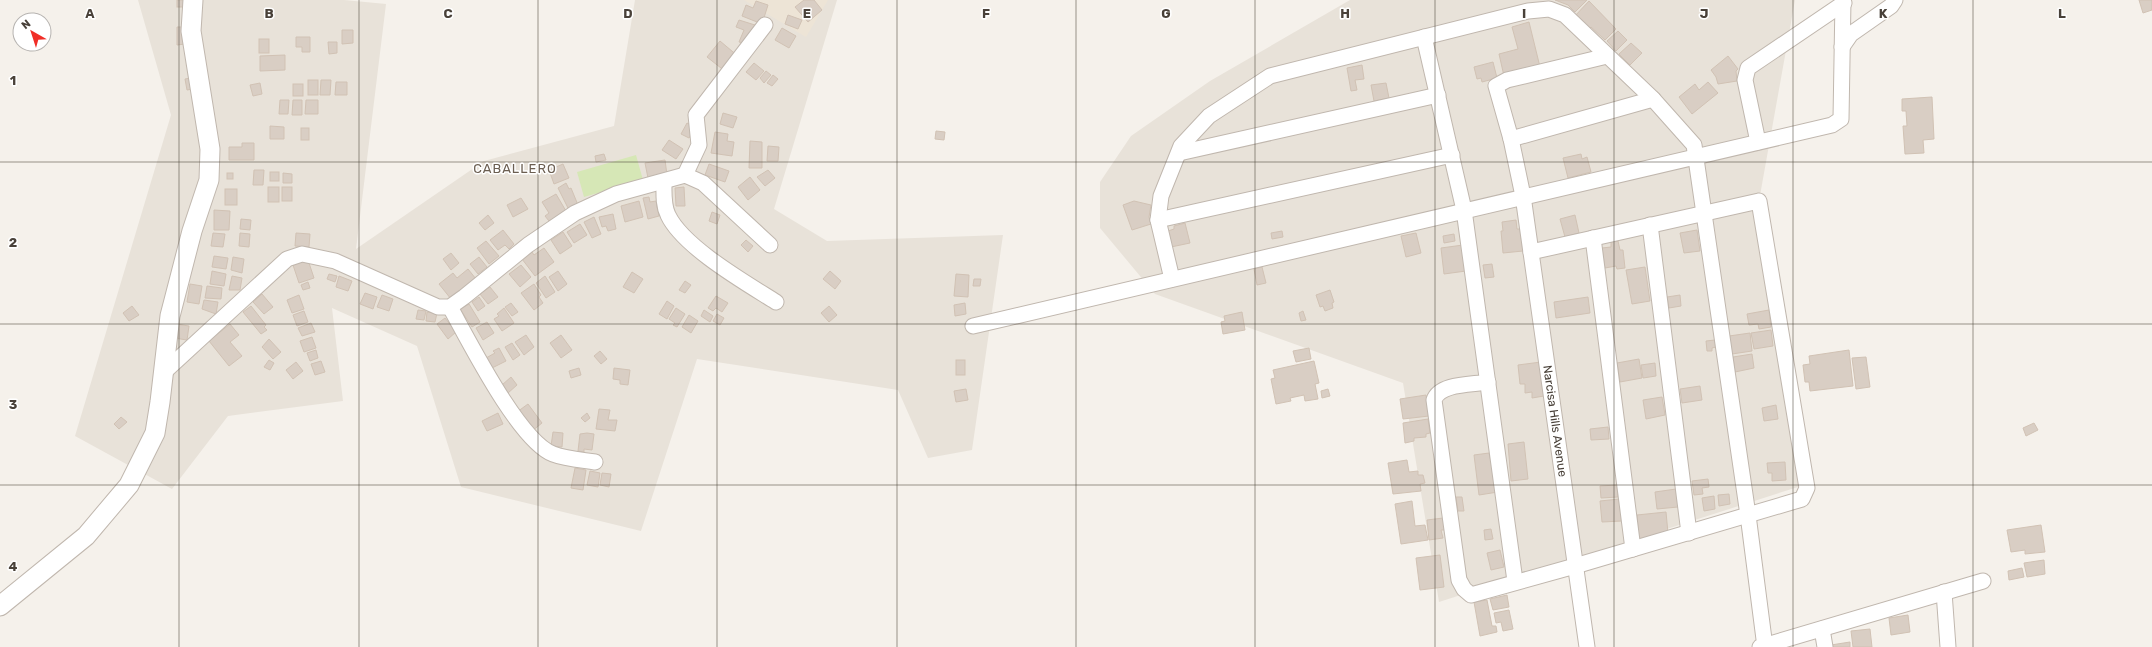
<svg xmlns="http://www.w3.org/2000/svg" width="2152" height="647" viewBox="0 0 2152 647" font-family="Rubik,sans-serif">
<rect width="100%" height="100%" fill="#f5f1eb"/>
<!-- residential -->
<g fill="#e8e2d9">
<polygon points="138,0 344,0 386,4 356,249 484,161 614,126 635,0 837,0 774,209 827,241 1003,235 972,450 928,458 898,390 697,359 641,531 461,487 417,346 332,308 343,401 228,416 172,489 75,436 171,115"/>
<polygon points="1350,0 1795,0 1759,201 1801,486 1439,602 1403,383 1155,294 1100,228 1100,182 1131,136 1210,81"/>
</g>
<!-- education -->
<polygon fill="#ede4d6" points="744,0 828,0 806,37"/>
<!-- green -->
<polygon fill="#d6e7b6" points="636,155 643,180 584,197 577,172"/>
<!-- building -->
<g fill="#d9cec4" stroke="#d1c2b4">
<rect x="177" y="0" width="11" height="7"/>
<polygon points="804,0 814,0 822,10 808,22 795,7"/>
<polygon points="1555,0 1587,0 1575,12 1568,5"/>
<polygon points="2139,0 2152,0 2152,10 2143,13"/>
<polygon points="756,1 768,5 762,24 742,16 746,5 753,8"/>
<polygon points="1589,1 1616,29 1605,40 1591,27 1587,31 1574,17"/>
<polygon points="788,15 802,20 798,29 785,24"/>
<polygon points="739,20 755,25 748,44 739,42 744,30 736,27"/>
<polygon points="1529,22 1540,67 1504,76 1499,54 1518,49 1512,27"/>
<polygon points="177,27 188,27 185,44 177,45"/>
<polygon points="782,28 796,36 789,48 775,40"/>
<polygon points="342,30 353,30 353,43 342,44"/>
<polygon points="1618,31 1627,40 1616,51 1607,41"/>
<polygon points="296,37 310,37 310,52 302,52 302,47 296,47"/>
<rect x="259" y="39" width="10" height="14"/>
<polygon points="720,41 739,57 726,72 707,57"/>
<polygon points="328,42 337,42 337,53 329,54"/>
<polygon points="1631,43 1642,53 1630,65 1619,54"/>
<polygon points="285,55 285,70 260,71 260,56"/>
<polygon points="1728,56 1738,69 1736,71 1737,81 1718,84 1716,77 1711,70"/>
<polygon points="1493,62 1497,78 1482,82 1481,78 1477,79 1474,67"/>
<polygon points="754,63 764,71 756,80 746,72"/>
<polygon points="1362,65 1364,79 1355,80 1357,90 1351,91 1347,68"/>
<polygon points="766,71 771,75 764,83 760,78"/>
<polygon points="773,75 778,79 772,86 767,83"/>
<polygon points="196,77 198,88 187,90 185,79"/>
<rect x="308" y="80" width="10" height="15"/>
<polygon points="321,80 331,80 330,95 320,95"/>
<polygon points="336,82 347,82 347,95 335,95"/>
<polygon points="1708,82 1718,93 1692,114 1679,97 1695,84 1699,90"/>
<polygon points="260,83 262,94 253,96 250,85"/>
<polygon points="1386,83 1389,98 1374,101 1371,85"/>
<rect x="293" y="84" width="10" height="12"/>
<polygon points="1932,97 1934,139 1923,140 1924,153 1905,154 1903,126 1907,126 1906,111 1902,111 1902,99"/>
<polygon points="280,100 289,100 288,114 279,114"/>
<polygon points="293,100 302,100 302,115 292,115"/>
<polygon points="306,100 318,100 318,114 305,114"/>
<polygon points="723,113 737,117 733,128 720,124"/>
<polygon points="687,123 695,127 689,138 681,134"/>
<polygon points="270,126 284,127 284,139 270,139"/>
<rect x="301" y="128" width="8" height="12"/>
<polygon points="936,131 945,132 944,140 935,139"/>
<polygon points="715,132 728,134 727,141 734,142 732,156 711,153"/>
<polygon points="669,140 683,149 676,159 662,150"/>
<polygon points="750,141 762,142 762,168 749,168"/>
<polygon points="242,143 254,143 254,160 229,160 229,147 242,147"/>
<polygon points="768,146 779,147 778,161 767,161"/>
<polygon points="604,154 606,160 596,162 595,156"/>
<polygon points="1581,154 1582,159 1587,157 1591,172 1568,178 1563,158"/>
<polygon points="665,160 667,175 648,178 645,163"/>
<polygon points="563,164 569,178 554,184 549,170"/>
<polygon points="709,164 729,171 725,182 705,175"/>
<polygon points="254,170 264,170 263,185 253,185"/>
<polygon points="768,170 775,178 765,186 757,177"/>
<rect x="270" y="172" width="9" height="9"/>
<rect x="227" y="173" width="6" height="6"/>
<polygon points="283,173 292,174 292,183 283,183"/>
<polygon points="750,177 760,190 748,200 738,187"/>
<polygon points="566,183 569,189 571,188 578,205 569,210 558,188"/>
<rect x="268" y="187" width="11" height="15"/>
<rect x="282" y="187" width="10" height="14"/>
<polygon points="684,187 685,206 676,206 675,188"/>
<rect x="225" y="189" width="12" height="16"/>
<polygon points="556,194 566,211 549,221 545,216 549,213 542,202"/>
<polygon points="649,197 650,202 656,201 659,216 648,219 643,198"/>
<polygon points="521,198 528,209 513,217 507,205"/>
<polygon points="639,201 643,217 625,222 621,206"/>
<polygon points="1134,201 1151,205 1149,217 1151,224 1132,230 1123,205"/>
<polygon points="214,210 230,211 229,230 214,230"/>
<polygon points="712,212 720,215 717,224 709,221"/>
<polygon points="613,214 616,229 608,231 606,226 602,227 599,217"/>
<polygon points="488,215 494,223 485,230 479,223"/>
<polygon points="1575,215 1579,233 1565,237 1560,219"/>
<polygon points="594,217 601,234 592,238 584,222"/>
<polygon points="241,219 251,220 250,230 240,229"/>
<polygon points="1516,220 1517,229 1520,229 1523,251 1503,253 1501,231 1503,231 1502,222"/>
<polygon points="1185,223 1190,243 1171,247 1168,231 1174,229 1174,226"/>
<polygon points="580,224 587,235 574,243 567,232"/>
<polygon points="503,230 514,244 509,249 505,245 498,250 490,240"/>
<polygon points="1697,230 1700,251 1684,253 1680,233"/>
<polygon points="1282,231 1283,237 1272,239 1271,233"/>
<polygon points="563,232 572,246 560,254 551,240"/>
<polygon points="213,233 225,234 223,247 211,246"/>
<polygon points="240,233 250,234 249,247 239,246"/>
<polygon points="296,233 310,234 309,247 295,246"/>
<polygon points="1416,233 1421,253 1406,257 1401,236"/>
<polygon points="1454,234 1455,241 1444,243 1443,236"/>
<polygon points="746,240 753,246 748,252 741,245"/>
<polygon points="486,241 499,256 489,264 477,248"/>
<polygon points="1618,241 1620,250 1623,250 1625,268 1617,269 1616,266 1605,268 1602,248 1611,247 1611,242"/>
<polygon points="1463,245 1466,271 1444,274 1441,248"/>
<polygon points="544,248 554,262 535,276 522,259 532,252 534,255"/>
<polygon points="451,253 459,263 451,270 443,259"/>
<polygon points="214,256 228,258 226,269 212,267"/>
<polygon points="233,257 244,259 242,273 231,270"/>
<polygon points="479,257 487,267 478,274 470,264"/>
<polygon points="308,260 314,278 299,283 293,265"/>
<polygon points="1492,264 1494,277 1485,278 1483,265"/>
<polygon points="521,265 531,277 520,287 509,274"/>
<polygon points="1262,267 1266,283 1257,285 1254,269"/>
<polygon points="1645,267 1650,301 1632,304 1626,270"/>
<polygon points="468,269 476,279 451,299 439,284 453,273 457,278"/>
<polygon points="212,271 226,274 224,286 210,284"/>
<polygon points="558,271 567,284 558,291 549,277"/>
<polygon points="830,271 841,281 835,289 823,279"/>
<polygon points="632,272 643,279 634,293 623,287"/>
<polygon points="329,274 337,276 335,282 327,279"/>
<polygon points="956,274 969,275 968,297 954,296"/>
<polygon points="232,276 242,278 240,290 229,290"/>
<polygon points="339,276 352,281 348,291 336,287"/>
<polygon points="545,276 555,292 546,298 536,283"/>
<polygon points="974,279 981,279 980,286 973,286"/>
<polygon points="685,281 691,285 685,293 679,290"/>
<polygon points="308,282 310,288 303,290 301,285"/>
<polygon points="190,284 202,286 199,304 187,302"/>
<polygon points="534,284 541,295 539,297 543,303 534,310 521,293"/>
<polygon points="207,286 222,288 221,299 205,298"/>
<polygon points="490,287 498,297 488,304 480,294"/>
<polygon points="1330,290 1334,302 1332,303 1333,308 1325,311 1323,306 1320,307 1316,295"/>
<polygon points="365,293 377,297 373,309 360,304"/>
<polygon points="262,294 273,307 264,314 253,302"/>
<polygon points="299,295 304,309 292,313 287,300"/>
<polygon points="382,295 393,299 389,311 377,307"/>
<polygon points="1680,295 1681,306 1669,308 1667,297"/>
<polygon points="716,296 728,303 722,312 716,308 713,311 708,308"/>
<polygon points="479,297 485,306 478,311 472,302"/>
<polygon points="1588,297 1590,313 1556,318 1554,302"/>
<polygon points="204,300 218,302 216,314 202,309"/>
<polygon points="667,301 674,306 667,319 659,314"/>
<polygon points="511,303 518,312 512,316 505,307"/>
<polygon points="965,303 966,314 955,316 954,305"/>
<polygon points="469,304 480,322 472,327 460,309"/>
<polygon points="132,306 139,315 129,321 123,313"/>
<polygon points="251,306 266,325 264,327 267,330 261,334 243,312"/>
<polygon points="829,306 837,315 829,322 821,313"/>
<polygon points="504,308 514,323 502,331 494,319 499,316 497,314"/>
<polygon points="676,308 685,314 677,327 673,325 675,323 669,319"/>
<polygon points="418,310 426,311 424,320 416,319"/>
<polygon points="704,310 713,316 710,322 701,316"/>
<polygon points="1769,310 1771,327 1759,329 1758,324 1749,325 1747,314"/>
<polygon points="304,311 308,322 297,326 293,315"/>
<polygon points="1303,311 1306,320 1301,321 1299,313"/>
<polygon points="427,312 437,313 435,322 426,321"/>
<polygon points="1242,312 1245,330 1223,334 1221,322 1225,321 1224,316"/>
<polygon points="717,314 724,318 720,325 713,321"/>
<polygon points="689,315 698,321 691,333 682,327"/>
<polygon points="445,318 456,332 448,339 437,324"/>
<polygon points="487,322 494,333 483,340 476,328"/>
<polygon points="311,323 315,332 302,336 298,328"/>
<polygon points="176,324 189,326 187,340 174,338"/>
<polygon points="230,324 239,335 230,342 242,356 229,366 209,341"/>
<polygon points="1771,330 1773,346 1754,349 1751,333"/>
<polygon points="1750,333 1752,351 1732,354 1729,336"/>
<polygon points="526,335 534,347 524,355 515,342"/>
<polygon points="561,335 572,350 561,358 550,343"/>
<polygon points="312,337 316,348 304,352 300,341"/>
<polygon points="269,339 281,352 273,359 262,347"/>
<polygon points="1715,340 1716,347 1712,348 1712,351 1707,351 1706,341"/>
<polygon points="512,343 520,355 513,360 505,347"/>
<polygon points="499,348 506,361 492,368 486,358 495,353 493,351"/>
<polygon points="1309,348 1311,359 1296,362 1293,351"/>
<polygon points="316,350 318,358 310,361 307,353"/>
<polygon points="1849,350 1853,386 1810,391 1809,382 1805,382 1803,365 1810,364 1809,356"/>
<polygon points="600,351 607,359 601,364 594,356"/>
<polygon points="1752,354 1754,368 1735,372 1733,357"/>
<polygon points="1866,357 1870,387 1856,389 1852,358"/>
<polygon points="1639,359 1642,378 1620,382 1617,363"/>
<polygon points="269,360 274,363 270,370 264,367"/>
<rect x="956" y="360" width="9" height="15"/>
<polygon points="321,361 325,372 315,375 311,364"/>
<polygon points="1314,361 1319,383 1315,384 1318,399 1305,401 1304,395 1290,398 1291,401 1276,404 1271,379 1275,378 1273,370"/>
<polygon points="296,362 303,371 293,379 286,370"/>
<polygon points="1541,362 1544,396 1532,398 1532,392 1525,393 1525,384 1520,384 1518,365"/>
<polygon points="1655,363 1656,376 1643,378 1641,365"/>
<polygon points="579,368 581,375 571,378 569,371"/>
<polygon points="614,368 630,370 628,385 620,384 620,380 613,379"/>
<polygon points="511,377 517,385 508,393 502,385"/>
<polygon points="1700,386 1702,400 1682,403 1680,389"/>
<polygon points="966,389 968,400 956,402 954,391"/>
<polygon points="1328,389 1330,396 1322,398 1321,391"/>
<polygon points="1426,395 1429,416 1403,419 1400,399"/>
<polygon points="1662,397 1665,415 1646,419 1643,400"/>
<polygon points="528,404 542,423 532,431 517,412"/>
<polygon points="1776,405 1778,419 1764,421 1762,408"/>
<polygon points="599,409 610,410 608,420 617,420 615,431 596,429"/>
<polygon points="498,413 503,424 487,431 482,421"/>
<polygon points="587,413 590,418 585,422 581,418"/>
<polygon points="121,417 127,422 119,429 114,424"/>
<polygon points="1428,419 1430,433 1426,434 1426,437 1414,438 1414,441 1405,443 1403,423"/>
<polygon points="2034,423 2038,430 2026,436 2023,428"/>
<polygon points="1608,427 1609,439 1591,440 1590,429"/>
<polygon points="553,432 563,433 562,447 551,446"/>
<polygon points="587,433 594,434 592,450 584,449 584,452 578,451 580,434"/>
<polygon points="1524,442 1528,479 1511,481 1508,444"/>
<polygon points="1489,453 1498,492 1479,495 1474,455"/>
<polygon points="1407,460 1409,472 1418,471 1418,475 1423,475 1425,483 1420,484 1421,491 1393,494 1388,463"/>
<polygon points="1785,462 1786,480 1772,481 1772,473 1768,473 1767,463"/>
<polygon points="575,468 586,470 583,490 571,488"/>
<polygon points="590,471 600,473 598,487 587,485"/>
<polygon points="602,473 611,474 609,487 600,485"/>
<polygon points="1708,479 1709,487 1702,488 1703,494 1694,495 1692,481"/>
<polygon points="1617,485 1618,497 1601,498 1600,486"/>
<polygon points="1676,489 1678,507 1657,509 1655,492"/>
<polygon points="1729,494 1730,504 1719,506 1718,495"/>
<polygon points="1714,496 1715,509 1704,511 1702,498"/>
<polygon points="1456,497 1462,497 1464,511 1458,511"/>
<polygon points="1619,499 1622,521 1602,522 1600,501"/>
<polygon points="1412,501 1415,526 1425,525 1428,540 1401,544 1395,504"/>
<polygon points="1666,512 1668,533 1655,534 1655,540 1639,541 1637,515"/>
<polygon points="1443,518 1445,530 1441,530 1443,538 1429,540 1427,520"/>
<polygon points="2041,525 2045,552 2025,554 2025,550 2011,552 2007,530"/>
<polygon points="1491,529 1493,539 1485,540 1484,530"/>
<polygon points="1500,550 1504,567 1491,570 1487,553"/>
<polygon points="1440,555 1444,587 1420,590 1416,558"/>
<polygon points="2044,560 2045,574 2027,577 2024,563"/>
<polygon points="2022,568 2024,577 2009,580 2008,571"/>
<polygon points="1507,595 1509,607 1493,610 1490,599"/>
<polygon points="1487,600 1492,626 1496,626 1497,632 1480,636 1474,602"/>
<polygon points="1509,610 1513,629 1503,631 1501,622 1496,623 1494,613"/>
<polygon points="1908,615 1910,632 1891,635 1889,618"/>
<polygon points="1870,629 1872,647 1853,647 1851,631"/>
<polygon points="1850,642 1850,647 1831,647 1831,645"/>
</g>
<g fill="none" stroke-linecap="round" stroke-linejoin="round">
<!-- minor casing -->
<g stroke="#c0b7ae" stroke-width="17">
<g id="minor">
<polyline points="1424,37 1464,210 1515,581"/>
<polyline points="1842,47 1851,34 1891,6 1895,0"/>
<polyline points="1511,139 1653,99"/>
<polyline points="1758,142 1745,80 1748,68 1844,3"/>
<polyline points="1179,153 1438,95"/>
<polyline points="685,175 699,145 696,115 765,25"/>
<path d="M664 182C664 193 663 205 668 215 683 247 746 283 776 302"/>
<polyline points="1158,220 1452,155"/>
<polyline points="1650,225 1689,533"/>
<polyline points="1593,238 1633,549"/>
<polyline points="1172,279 1158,220 1161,196 1181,146 1209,116 1270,76 1528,11 1549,9 1565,15 1653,99 1694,145 1748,515 1765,647"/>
<path d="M450 307C469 341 519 441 553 454 566 459 582 460 595 462"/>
<polyline points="973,326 1832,125 1841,119 1843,0"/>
<polyline points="162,374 287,259 302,254 335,261 438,307 450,307 464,297 528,245 575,213 616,194 685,175 703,183 770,245"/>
<path d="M1488 382C1472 385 1440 383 1434 400L1459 580 1464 589 1471 595 1575 566 1802 499 1807 488 1759 201 1531 252"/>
<polyline points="1944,592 1948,647"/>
<polyline points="1822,629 1825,647"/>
<polyline points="1587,647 1523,196 1511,139 1496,86 1507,80 1607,56"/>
<polyline points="1760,647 1983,581"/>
</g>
</g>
<!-- tertiary casing -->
<g stroke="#c0b7ae" stroke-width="21">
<polyline id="tertiary" points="0,606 86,536 129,485 155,433 160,402 170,316 192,231 209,180 210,149 191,31 193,0"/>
</g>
<!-- minor -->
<use href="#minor" stroke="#fff" stroke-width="15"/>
<!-- tertiary -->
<use href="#tertiary" stroke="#fff" stroke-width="19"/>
</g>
<!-- grid -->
<path fill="none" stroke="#494139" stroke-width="1" stroke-opacity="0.55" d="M179 0V647M359 0V647M538 0V647M717 0V647M897 0V647M1076 0V647M1255 0V647M1435 0V647M1614 0V647M1793 0V647M1973 0V647M0 162H2152M0 324H2152M0 485H2152"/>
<g text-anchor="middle" stroke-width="3" stroke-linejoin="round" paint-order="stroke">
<!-- street labels -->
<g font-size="12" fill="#494139" stroke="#fff">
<text transform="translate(1555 421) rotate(82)" y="4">Narcisa Hills Avenue</text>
</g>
<!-- neighbourhood labels -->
<g font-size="13" letter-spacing="1" fill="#6b5e51" stroke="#fff">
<text x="515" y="173">CABALLERO</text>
</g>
</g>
<g font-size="13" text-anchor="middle" font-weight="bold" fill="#494139" stroke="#fff" stroke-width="3" stroke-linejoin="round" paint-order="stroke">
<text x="90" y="18">A</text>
<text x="269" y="18">B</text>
<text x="448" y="18">C</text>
<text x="628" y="18">D</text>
<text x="807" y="18">E</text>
<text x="986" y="18">F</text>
<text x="1166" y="18">G</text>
<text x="1345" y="18">H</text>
<text x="1524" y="18">I</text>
<text x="1704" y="18">J</text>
<text x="1883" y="18">K</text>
<text x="2062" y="18">L</text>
<text x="13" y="85">1</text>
<text x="13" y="247">2</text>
<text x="13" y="409">3</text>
<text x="13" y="571">4</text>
</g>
<!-- north arrow -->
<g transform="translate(32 32) rotate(321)"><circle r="19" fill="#ffffff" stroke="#b6b3b0"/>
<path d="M0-3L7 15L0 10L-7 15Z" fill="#f02e27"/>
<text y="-6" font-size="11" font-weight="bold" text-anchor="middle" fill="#494139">N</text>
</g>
</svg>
